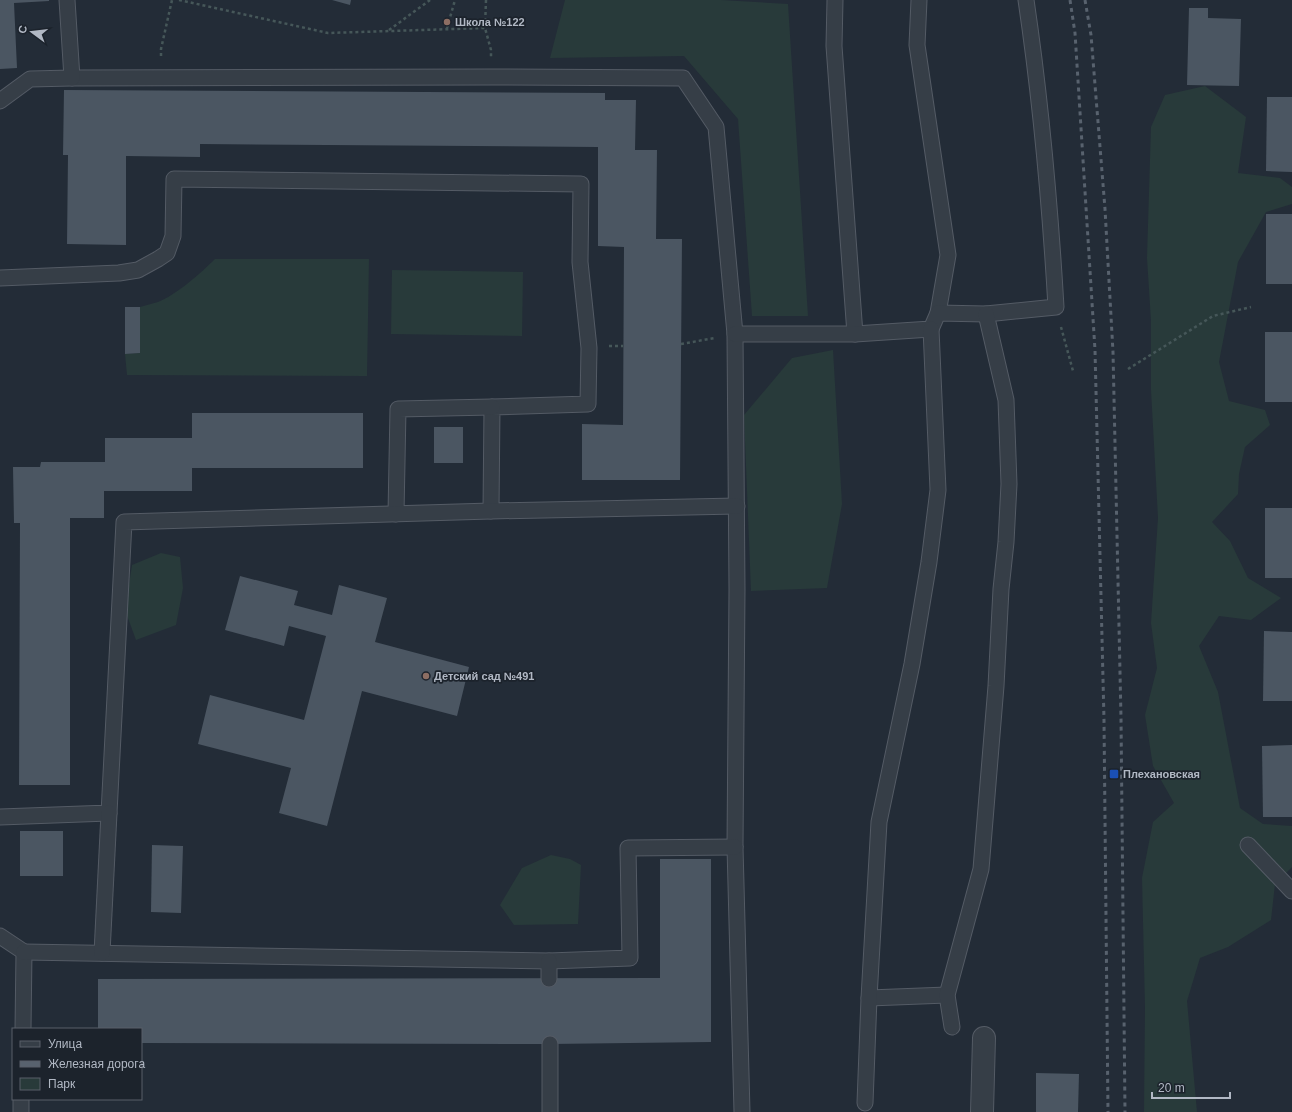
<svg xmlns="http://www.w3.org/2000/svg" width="1292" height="1112" viewBox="0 0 1292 1112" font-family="Helvetica,sans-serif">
<rect width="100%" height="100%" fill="#232c37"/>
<!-- green -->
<g fill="#283a3a">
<polygon points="565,0 721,0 788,4 808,316 752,316 738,119 684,56 550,58"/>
<polygon points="1205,86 1246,117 1238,173 1280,178 1292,187 1292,204 1266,212 1238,262 1219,362 1229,401 1265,410 1270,425 1245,447 1239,474 1238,494 1212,522 1230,541 1248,578 1281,598 1251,620 1219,616 1199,646 1218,692 1240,808 1263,824 1292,826 1292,867 1275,884 1271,920 1228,947 1200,958 1187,1001 1197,1112 1144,1112 1145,1007 1142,878 1153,822 1174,803 1153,766 1145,715 1157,668 1151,623 1158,518 1151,390 1151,321 1147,258 1151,127 1165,95"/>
<path d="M215 259H369L367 376 127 375 125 354 140 353V307C146 305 152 304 158 302 176 295 201 273 215 259Z"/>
<polygon points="392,270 523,272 522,336 391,334"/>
<polygon points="833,350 842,504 827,588 751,591 744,415 792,358"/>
<polygon points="161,553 180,557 183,588 176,625 136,640 125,610 132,565"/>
<polygon points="551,855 570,859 581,865 578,924 514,925 500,905 522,868"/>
</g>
<!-- building -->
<g fill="#4b5662">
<polygon points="0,0 49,0 49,1 14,3 17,68 0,69"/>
<polygon points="332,0 351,0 350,5"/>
<polygon points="1189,8 1208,8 1208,18 1241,19 1239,86 1187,85"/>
<polygon points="64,90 605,93 605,100 636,100 635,150 657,150 656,239 682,239 680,480 582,480 582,424 623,425 624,247 598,246 598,147 200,144 200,157 126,156 126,245 67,244 68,155 63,155"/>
<polygon points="1267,97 1292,97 1292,172 1266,171"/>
<rect x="1266" y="214" width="26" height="70"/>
<polygon points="125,307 140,307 140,353 125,354"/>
<rect x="1265" y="332" width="27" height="70"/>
<polygon points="192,413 363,413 363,468 192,468 192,491 104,491 104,518 70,518 70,785 19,785 20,523 14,523 13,467 40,467 41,462 105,462 105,438 192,438"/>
<rect x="434" y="427" width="29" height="36"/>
<rect x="1265" y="508" width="27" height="70"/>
<polygon points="240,576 298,591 294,605 332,615 339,585 387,598 375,642 469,667 457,716 362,691 327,826 279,813 291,768 198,744 210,695 304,720 326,636 289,626 284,646 225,630"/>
<polygon points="1264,631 1292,632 1292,701 1263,701"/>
<polygon points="1292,745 1292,817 1263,817 1262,746"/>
<rect x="20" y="831" width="43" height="45"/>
<polygon points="152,845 183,846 181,913 151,912"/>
<polygon points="660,859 711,859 711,1042 550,1044 141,1043 141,1029 98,1029 98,979 660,978"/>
<polygon points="1036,1073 1079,1074 1078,1112 1036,1112"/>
</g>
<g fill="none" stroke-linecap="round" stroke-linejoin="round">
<!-- service casing -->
<g stroke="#545b65" stroke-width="17">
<g id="service">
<polyline points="835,0 834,46 855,334"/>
<polyline points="919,0 917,45 948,255 938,313"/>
<polyline points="72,78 491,77 683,78 716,127 735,334 737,589 735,847 742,1112"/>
<polyline points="0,101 30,79 72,78 67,0"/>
<polyline points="0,278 119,273 138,270 158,259 167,253 173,236 174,179 581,184 580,262 589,348 588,404 492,407 491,511"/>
<path d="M735 334H855L931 329 938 313 986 314 1056 307C1050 204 1041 102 1026 0"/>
<polyline points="396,514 398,409 492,407"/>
<polyline points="0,817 109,813 124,522 491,511 737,506"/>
<polyline points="1248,845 1292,891"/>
<polyline points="0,936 24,952 23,1029"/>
<polyline points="24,952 549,961 630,958 628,848 735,847"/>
<polyline points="102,953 109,813"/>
<polyline points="549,961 549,979"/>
<polyline points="869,998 947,995"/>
<polyline points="952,1027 947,995 981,869 996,686 1001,589 1006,542 1009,484 1006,400 986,314"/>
<polyline points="550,1044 550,1112"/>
<polyline points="865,1103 869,998 879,822 912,664 929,562 938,490 931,329"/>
<polyline points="21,1112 21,1099"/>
</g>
</g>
<!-- minor casing -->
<g stroke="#545b65" stroke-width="24">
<polyline id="minor" points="982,1112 984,1038"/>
</g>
<!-- path -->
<g stroke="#465759" stroke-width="2.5" stroke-dasharray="3 3" stroke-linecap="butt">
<polyline points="179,0 328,33 485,28"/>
<polyline points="486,0 485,28 491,50 491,57"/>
<polyline points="447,28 455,0"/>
<polyline points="389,30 430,0"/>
<polyline points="161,56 161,49 172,0"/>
<polyline points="1061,327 1073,371"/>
<polyline points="681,344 715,338"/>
<polyline points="609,346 623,346"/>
<polyline points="1128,369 1213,316 1251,307"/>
</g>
<!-- service -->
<use href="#service" stroke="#363e47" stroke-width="15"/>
<!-- minor -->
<use href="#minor" stroke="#363e47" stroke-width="22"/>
<!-- rail -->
<g stroke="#58626e" stroke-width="3" stroke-dasharray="4 4" stroke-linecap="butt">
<polyline points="1070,0 1075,33 1095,350 1104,720 1108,1112"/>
<polyline points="1085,0 1091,35 1105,209 1113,352 1121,718 1125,1112"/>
</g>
</g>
<!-- markers -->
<g fill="#8d6e63" stroke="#1c232c" stroke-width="1.5">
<circle cx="447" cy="22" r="4"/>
<circle cx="426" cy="676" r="4"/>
</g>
<rect fill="#1a4fb4" stroke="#1c232c" stroke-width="1.5" x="1109" y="769" width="10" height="10" rx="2"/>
<g text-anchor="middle" stroke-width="3.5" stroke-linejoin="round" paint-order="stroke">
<!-- poi labels -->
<g font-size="11" font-weight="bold" fill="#b1b8c4" stroke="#1c232c" text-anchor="start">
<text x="455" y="26">Школа №122</text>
<text x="434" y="680">Детский сад №491</text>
<text x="1123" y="778">Плехановская</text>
</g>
</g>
<!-- legend -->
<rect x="12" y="1028" width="130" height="72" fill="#1c232c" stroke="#585f69"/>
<rect x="20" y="1041" width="20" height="6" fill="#363e47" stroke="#585f69"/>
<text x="48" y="1048" font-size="12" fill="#b1b8c4">Улица</text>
<rect x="20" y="1061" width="20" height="6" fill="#58626e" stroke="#585f69"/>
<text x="48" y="1068" font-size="12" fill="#b1b8c4">Железная дорога</text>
<rect x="20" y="1078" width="20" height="12" fill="#283a3a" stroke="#585f69"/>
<text x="48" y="1088" font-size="12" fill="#b1b8c4">Парк</text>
<!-- north arrow -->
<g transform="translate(32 32) rotate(285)" stroke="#1c232c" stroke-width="3" paint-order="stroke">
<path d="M0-3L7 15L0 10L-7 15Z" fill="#b1b8c4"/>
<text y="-6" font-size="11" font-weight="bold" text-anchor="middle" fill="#b1b8c4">С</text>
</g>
<!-- scale -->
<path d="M1152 1092v6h78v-6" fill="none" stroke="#b1b8c4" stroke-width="2"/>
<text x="1158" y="1092" font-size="12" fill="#b1b8c4" stroke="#1c232c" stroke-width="3" paint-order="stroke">20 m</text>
</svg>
